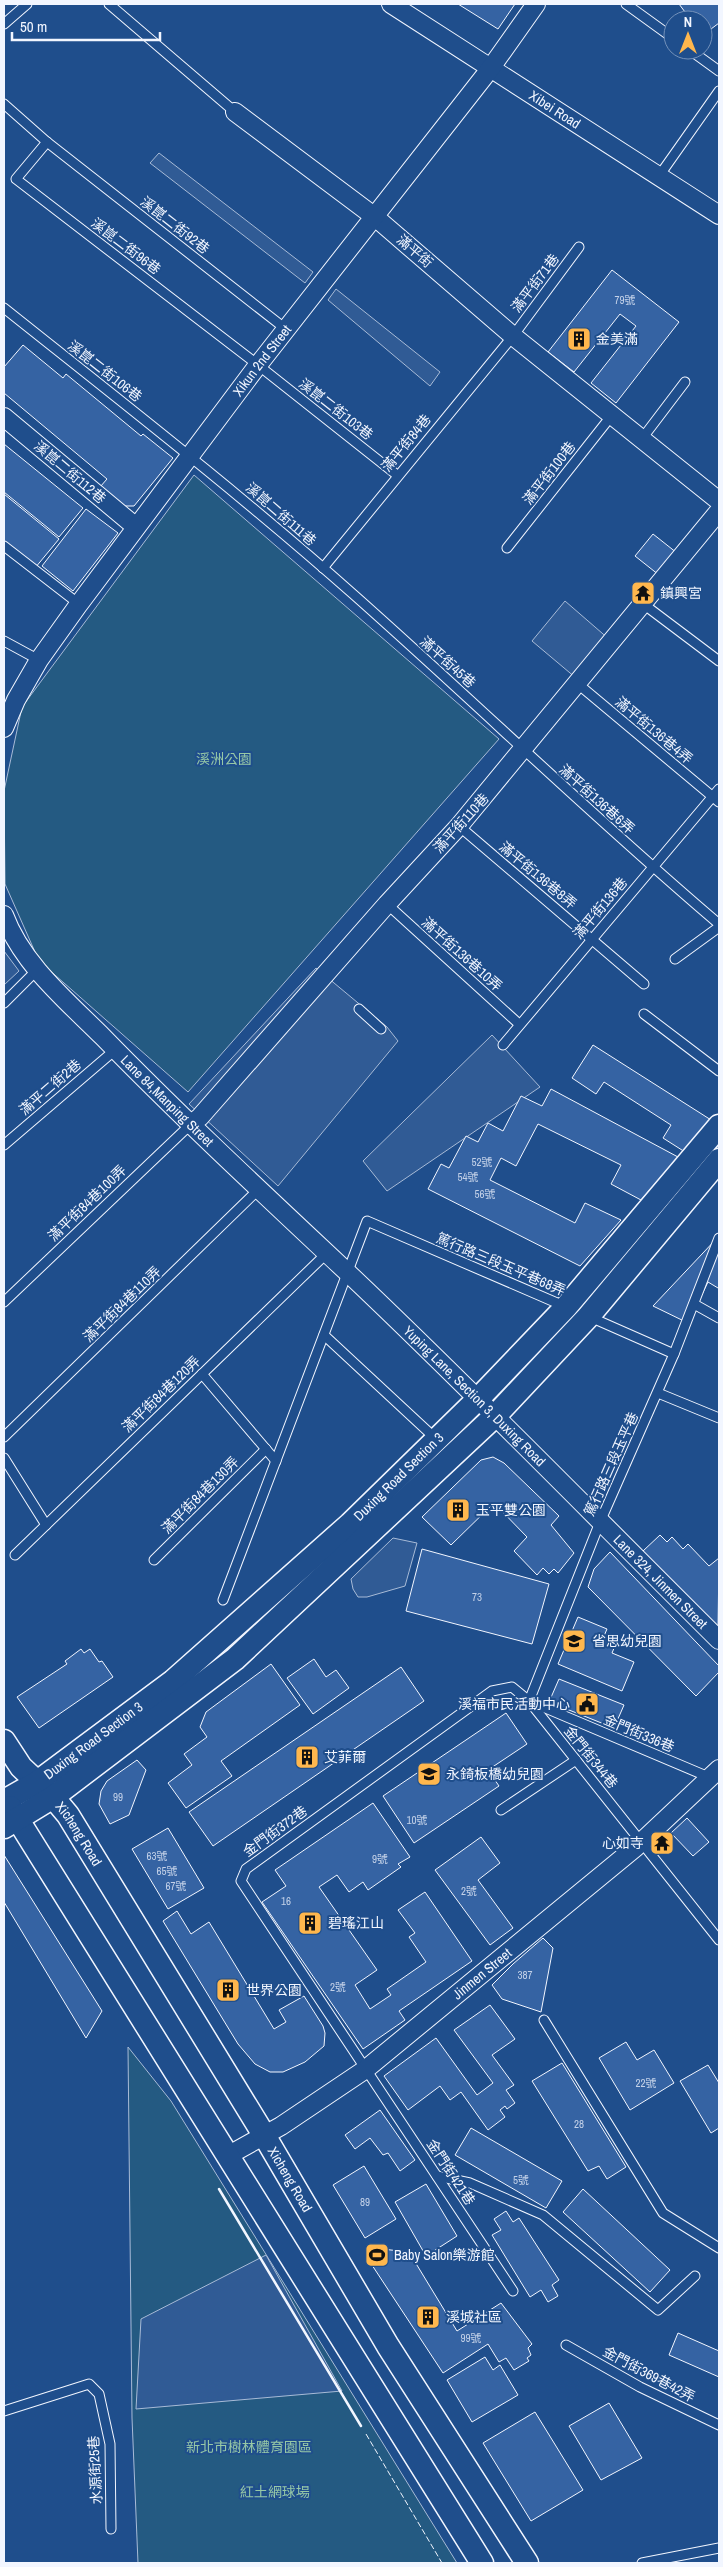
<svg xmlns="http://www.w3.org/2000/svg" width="723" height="2567" viewBox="0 0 723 2567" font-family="'Archivo Narrow','Noto Sans TC',sans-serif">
<rect width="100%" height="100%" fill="#1f4e8c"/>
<!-- green -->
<g fill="#245a82" stroke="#a8bbd7">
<polygon points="194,475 499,739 188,1092 39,961 5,884 4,791 22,707"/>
<polygon points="128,2047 171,2101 457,2563 138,2563 132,2418"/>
</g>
<!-- parking -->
<g fill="#305b95" stroke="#a8bbd7">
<polygon points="159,153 313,272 305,283 150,163"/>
<polygon points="336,289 440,372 430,386 328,300"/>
<polygon points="565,601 610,640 576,678 532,641"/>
<polygon points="4,951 19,971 4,985"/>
<polygon points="316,968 387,1027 398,1041 278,1186 189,1104"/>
<polygon points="492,1035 540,1087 387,1191 363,1161"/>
<polygon points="393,1538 417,1543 405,1586 367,1597 358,1597 353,1589 351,1579"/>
<polygon points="266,2255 342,2391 136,2409 141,2319"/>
</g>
<!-- building -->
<g fill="#3563a3" stroke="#f2f6ff">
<polygon points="458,4 515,4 498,29"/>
<polygon points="679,4 719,4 719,23 703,35 703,20 691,20"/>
<polygon points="612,270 679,322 616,403 591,383 636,326 620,314 574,372 548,352"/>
<polygon points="23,345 63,378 66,374 141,436 143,434 173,458 134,506 122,506 100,487 107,479 4,393 4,367"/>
<polygon points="4,444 83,508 59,537 4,492"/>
<polygon points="4,494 59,539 35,568 4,542"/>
<polygon points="86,509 118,533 73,591 42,566"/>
<polygon points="653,534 677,553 659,575 635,556"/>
<polygon points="593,1045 719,1125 696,1159 663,1138 671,1125 604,1082 596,1094 572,1078"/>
<polygon points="551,1089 678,1157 641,1200 611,1184 621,1165 538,1124 516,1166 501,1158 490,1180 575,1223 585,1203 621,1220 580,1266 428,1189 441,1164 449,1168 466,1136 478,1142 488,1123 503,1131 521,1096 542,1106"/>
<polygon points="719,1236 719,1287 718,1288 708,1282 688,1323 653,1306"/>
<polygon points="493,1457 504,1463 559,1516 551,1525 574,1553 558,1573 554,1569 549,1574 543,1568 537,1575 514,1551 527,1537 494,1503 451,1545 422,1517 481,1460"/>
<polygon points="660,1535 667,1542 672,1537 683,1549 688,1544 709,1566 719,1558 718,1629 643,1551"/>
<polygon points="422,1549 549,1584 532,1644 406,1611"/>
<polygon points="610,1552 719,1666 719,1672 696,1696 588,1587 594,1569"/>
<polygon points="578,1617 607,1629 604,1636 617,1641 612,1653 634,1662 622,1691 558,1664"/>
<polygon points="81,1649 84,1653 90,1649 99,1662 102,1661 113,1677 39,1728 17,1697 67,1664 65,1661"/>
<polygon points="314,1659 326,1677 336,1670 349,1688 313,1714 287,1678"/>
<polygon points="271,1664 300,1705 221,1761 232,1776 186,1808 168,1783 192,1765 184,1754 207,1737 200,1727 206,1712"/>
<polygon points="401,1667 424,1701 213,1846 189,1812"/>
<polygon points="559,1679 624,1705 614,1728 549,1702"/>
<polygon points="506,1713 527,1744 488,1770 499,1786 414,1843 383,1796"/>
<polygon points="137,1760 146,1770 129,1815 110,1824 99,1804 101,1791 107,1781"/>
<polygon points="373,1803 410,1857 398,1864 401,1867 368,1890 363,1882 349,1892 337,1875 319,1887 377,1970 355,1985 370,2009 391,1995 387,1989 426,1962 409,1937 415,1933 398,1910 425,1892 472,1961 399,2011 405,2020 363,2049 262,1902 286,1886 275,1870"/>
<polygon points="687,1818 709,1842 693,1856 671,1833"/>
<polygon points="168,1828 204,1888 168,1909 132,1849"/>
<polygon points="481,1837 500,1863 478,1880 513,1928 490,1945 435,1870"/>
<polygon points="4,1855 102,2011 86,2038 4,1902"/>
<polygon points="177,1911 191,1934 209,1922 274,2029 286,2022 279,2010 304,1996 323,2026 325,2033 324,2046 305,2062 283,2072 270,2072 255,2064 238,2044 163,1921"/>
<polygon points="543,1938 553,1948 541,2012 502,1999 492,1985 513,1964"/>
<polygon points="490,2005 515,2039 492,2055 514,2085 506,2090 515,2103 507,2109 505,2106 500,2110 505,2117 488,2130 461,2092 450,2100 440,2086 408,2110 384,2076 436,2038 477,2095 493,2083 454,2030"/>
<polygon points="626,2042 637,2060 654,2050 674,2083 630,2110 599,2058"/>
<polygon points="562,2063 626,2167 607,2179 599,2166 588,2171 532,2081"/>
<polygon points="708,2065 719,2083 719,2128 711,2133 680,2081"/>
<polygon points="380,2110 415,2160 400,2171 388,2153 383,2155 370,2138 355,2149 345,2135"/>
<polygon points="471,2128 562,2181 546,2208 455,2155"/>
<polygon points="364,2166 396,2219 365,2238 333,2185"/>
<polygon points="426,2184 457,2236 426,2256 395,2202"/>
<polygon points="583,2189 670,2270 650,2292 563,2212"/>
<polygon points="506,2211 513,2222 519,2218 559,2280 552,2285 558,2296 548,2302 541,2290 530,2297 492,2235 501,2230 494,2219"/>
<polygon points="382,2249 409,2252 457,2331 501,2303 532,2344 528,2348 531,2355 527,2358 529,2361 514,2370 506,2358 499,2362 488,2344 443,2373 368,2259"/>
<polygon points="678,2333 719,2351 719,2377 669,2355"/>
<polygon points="485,2357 493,2370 500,2365 518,2395 472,2422 447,2380"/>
<polygon points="609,2403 642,2458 601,2480 569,2426"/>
<polygon points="535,2412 583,2490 531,2521 483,2443"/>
</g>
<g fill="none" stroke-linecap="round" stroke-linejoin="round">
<!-- service casing -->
<g stroke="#f2f6ff" stroke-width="11">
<g id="service">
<polyline points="109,4 235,112"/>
<polyline points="626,4 673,38"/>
<polyline points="4,24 27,4"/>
<polyline points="690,50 719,71"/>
<polyline points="4,104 47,142 287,330"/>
<polyline points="47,142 16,179 258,365 397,475"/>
<polyline points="659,176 719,91"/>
<path d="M4 308C122 402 240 494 353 594 476 703 594 818 719 924"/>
<polyline points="641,440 685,382"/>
<polyline points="4,546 79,604"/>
<polyline points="507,548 612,415"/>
<polyline points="323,568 513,336 579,247"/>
<polyline points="642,603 719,661"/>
<polyline points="4,641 39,660"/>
<polyline points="578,684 719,802"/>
<polyline points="459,826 644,984"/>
<polyline points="387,904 519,1024"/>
<polyline points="675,959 719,927"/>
<polyline points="4,1003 37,970"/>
<polyline points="359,1009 381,1029"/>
<polyline points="644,1014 719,1071"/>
<polyline points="503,1045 719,789"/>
<polyline points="4,1145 115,1050"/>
<polyline points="4,1302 190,1125"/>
<polyline points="694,1304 719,1318"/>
<polyline points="590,1317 674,1354"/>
<polyline points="324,1335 436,1439"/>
<polyline points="202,1374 276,1461"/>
<polyline points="658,1393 719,1418"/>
<polyline points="4,1437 258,1190"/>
<polyline points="4,1458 46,1525"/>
<polyline points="15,1555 327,1253"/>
<polyline points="154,1560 266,1449"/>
<polyline points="223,1600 367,1221 564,1306"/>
<polyline points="711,1778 529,1701 600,1522 674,1354 719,1238"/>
<polyline points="501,1810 576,1760"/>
<polyline points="544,2020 663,2213 719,2248"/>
<polyline points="437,2176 470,2183 543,2215 658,2310 695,2276"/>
<polyline points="513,2291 241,1881 246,1869 492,1691 512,1687 529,1701 719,1940"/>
<polyline points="566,2345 640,2387 719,2425"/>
<polyline points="4,2411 89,2384 99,2394 110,2444 111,2529"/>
<polyline points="642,2563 719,2548"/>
</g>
</g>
<!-- minor casing -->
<g stroke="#f2f6ff" stroke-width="20">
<g id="minor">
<path id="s1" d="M391 4 719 215"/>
<polyline points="235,112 375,217 513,336 719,501"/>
<polyline points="4,417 136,527"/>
<path id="s2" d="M4 728 16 700 39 660 79 604 258 365 490 69 536 4"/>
<path id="s3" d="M4 915C22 964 67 1001 103 1037 182 1118 265 1195 347 1272 474 1392 595 1517 719 1640"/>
<polyline points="190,1125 200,1117 387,904 459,826 719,511"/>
<path id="s4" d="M229 2155 281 2126 366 2069 636 1847 719 1769"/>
</g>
</g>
<!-- tertiary casing -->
<g stroke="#f2f6ff" stroke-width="25">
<g id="tertiary">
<path id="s5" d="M4 1741 21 1767 53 1797 68 1815 264 2135 388 2346 527 2563"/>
<path id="s6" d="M4 1801 36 1783 173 1681 350 1524 479 1398 566 1307 719 1126"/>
<polyline points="10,1807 482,2563"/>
<polyline points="4,1827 53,1797 235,1659 496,1415 588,1317 719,1160"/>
</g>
</g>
<!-- service -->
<use href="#service" stroke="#1f4e8c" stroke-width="9"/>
<!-- minor -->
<use href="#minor" stroke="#1f4e8c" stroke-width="18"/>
<!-- tertiary -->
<use href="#tertiary" stroke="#1f4e8c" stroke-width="22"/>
<!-- fence -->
<polyline stroke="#f2f6ff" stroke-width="1" stroke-dasharray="6 2.5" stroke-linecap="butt" points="366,2434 442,2563"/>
<!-- wall -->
<polyline stroke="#f2f6ff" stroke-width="2.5" points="219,2189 361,2426"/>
</g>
<!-- icons -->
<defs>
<g id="building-square" transform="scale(1.25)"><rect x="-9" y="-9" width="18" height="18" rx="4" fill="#ffb74d" stroke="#1f4e8c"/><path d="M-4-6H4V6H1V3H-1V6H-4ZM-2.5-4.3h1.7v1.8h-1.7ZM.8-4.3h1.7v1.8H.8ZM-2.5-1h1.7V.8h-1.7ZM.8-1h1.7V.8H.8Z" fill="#111"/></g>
<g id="temple-square" transform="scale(1.25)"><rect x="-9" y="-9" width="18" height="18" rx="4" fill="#ffb74d" stroke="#1f4e8c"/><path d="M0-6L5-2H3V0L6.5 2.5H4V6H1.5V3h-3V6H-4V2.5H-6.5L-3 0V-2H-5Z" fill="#111"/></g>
<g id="school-square" transform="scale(1.25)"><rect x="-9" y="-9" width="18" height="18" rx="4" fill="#ffb74d" stroke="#1f4e8c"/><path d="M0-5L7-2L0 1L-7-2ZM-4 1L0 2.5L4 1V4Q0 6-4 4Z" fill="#111"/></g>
<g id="civic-square" transform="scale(1.25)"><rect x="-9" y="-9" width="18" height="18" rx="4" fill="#ffb74d" stroke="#1f4e8c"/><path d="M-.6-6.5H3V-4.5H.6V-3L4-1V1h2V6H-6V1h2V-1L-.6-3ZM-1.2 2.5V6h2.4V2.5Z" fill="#111"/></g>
<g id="stadium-square" transform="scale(1.25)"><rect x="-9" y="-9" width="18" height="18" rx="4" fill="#ffb74d" stroke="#1f4e8c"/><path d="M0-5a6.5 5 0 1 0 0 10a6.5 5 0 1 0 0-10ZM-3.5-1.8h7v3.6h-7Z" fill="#111"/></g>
</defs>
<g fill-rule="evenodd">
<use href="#building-square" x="579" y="339"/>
<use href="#temple-square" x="643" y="593"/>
<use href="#building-square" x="458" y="1510"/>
<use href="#school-square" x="574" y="1641"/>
<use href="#civic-square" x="587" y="1704"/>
<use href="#building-square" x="307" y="1757"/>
<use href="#school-square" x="429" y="1774"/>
<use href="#temple-square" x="662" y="1843"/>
<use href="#building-square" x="310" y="1923"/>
<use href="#building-square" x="228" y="1990"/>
<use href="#stadium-square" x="377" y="2255"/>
<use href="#building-square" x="428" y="2317"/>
</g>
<g text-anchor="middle" stroke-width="4" stroke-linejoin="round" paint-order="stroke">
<!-- number labels -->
<g font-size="11" fill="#c3d1e8">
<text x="625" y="304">79號</text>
<text x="482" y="1166">52號</text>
<text x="468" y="1181">54號</text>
<text x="485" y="1198">56號</text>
<text x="477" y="1601">73</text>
<text x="118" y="1801">99</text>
<text x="417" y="1824">10號</text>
<text x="157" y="1860">63號</text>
<text x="380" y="1863">9號</text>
<text x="167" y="1875">65號</text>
<text x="176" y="1890">67號</text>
<text x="469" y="1895">2號</text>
<text x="286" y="1905">16</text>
<text x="525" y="1979">387</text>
<text x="338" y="1991">2號</text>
<text x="646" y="2087">22號</text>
<text x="579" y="2128">28</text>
<text x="521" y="2184">5號</text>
<text x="365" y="2206">89</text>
<text x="471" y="2342">99號</text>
</g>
<!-- street labels -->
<g font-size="14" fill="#f2f6ff" stroke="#1f4e8c">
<text dy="5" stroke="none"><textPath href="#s1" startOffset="195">Xibei Road</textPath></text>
<text transform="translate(175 225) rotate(38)" y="5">溪崑二街92巷</text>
<text transform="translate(126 246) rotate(37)" y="5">溪崑二街96巷</text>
<text transform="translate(415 251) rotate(41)" y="5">滿平街</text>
<text transform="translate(535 283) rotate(-53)" y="5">滿平街71巷</text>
<text dy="5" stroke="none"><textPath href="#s2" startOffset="450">Xikun 2nd Street</textPath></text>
<text transform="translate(105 371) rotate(38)" y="5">溪崑二街106巷</text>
<text transform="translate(336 409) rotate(38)" y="5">溪崑二街103巷</text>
<text transform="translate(406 443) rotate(-51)" y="5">滿平街84巷</text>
<text transform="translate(70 472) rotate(40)" y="5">溪崑二街112巷</text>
<text transform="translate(549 473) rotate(-52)" y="5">滿平街100巷</text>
<text transform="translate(281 514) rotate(41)" y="5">溪崑二街111巷</text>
<text transform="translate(448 662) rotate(42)" y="5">滿平街45巷</text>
<text transform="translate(654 730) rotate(40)" y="5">滿平街136巷4弄</text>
<text transform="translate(597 799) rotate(42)" y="5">滿平街136巷6弄</text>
<text transform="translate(461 823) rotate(-48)" y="5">滿平街110巷</text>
<text transform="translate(538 875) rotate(40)" y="5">滿平街136巷8弄</text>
<text transform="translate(600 908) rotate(-50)" y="5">滿平街136巷</text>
<text transform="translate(462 954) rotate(42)" y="5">滿平街136巷10弄</text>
<text transform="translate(50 1087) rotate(-41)" y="5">滿平二街2巷</text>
<text dy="5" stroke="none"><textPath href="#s3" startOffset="249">Lane 84,Manping Street</textPath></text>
<text transform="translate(87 1203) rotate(-44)" y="5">滿平街84巷100弄</text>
<text transform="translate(501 1264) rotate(23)" y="5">篤行路三段玉平巷68弄</text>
<text transform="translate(122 1304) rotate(-44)" y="5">滿平街84巷110弄</text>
<text transform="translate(161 1394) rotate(-44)" y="5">滿平街84巷120弄</text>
<text dy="5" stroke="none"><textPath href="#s3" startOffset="675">Yuping Lane, Section 3, Duxing Road</textPath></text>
<text transform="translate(611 1464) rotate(-66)" y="5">篤行路三段玉平巷</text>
<text dy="5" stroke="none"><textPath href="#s6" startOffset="512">Duxing Road Section 3</textPath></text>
<text transform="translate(200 1495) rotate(-45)" y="5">滿平街84巷130弄</text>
<text dy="5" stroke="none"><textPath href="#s3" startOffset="938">Lane 324, Jinmen Street</textPath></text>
<text transform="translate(639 1733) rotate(23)" y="5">金門街336巷</text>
<text dy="5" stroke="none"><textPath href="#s6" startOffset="108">Duxing Road Section 3</textPath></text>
<text transform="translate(591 1757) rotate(51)" y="5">金門街344巷</text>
<text transform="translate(275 1831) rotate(-36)" y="5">金門街372巷</text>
<text dy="5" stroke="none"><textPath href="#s5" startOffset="120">Xicheng Road</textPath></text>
<text dy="5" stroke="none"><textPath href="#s4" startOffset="312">Jinmen Street</textPath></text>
<text transform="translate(451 2172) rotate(57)" y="5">金門街421巷</text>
<text dy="5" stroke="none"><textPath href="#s5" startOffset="525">Xicheng Road</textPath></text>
<text transform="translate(649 2374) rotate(28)" y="5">金門街369巷42弄</text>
<text transform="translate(95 2470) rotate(-93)" y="5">水源街25巷</text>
</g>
<!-- poi labels -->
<g font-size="14" fill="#f2f6ff" stroke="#1f4e8c" text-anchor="start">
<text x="596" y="344">金美滿</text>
<text x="660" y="598">鎮興宮</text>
<text x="476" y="1515">玉平雙公園</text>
<text x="592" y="1646">省思幼兒園</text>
<text x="570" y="1709" text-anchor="end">溪福市民活動中心</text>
<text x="324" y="1762">艾菲爾</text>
<text x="446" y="1779">永錡板橋幼兒園</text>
<text x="644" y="1848" text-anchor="end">心如寺</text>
<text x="328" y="1928">碧瑤江山</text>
<text x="246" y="1995">世界公園</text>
<text x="394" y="2260">Baby Salon樂游館</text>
<text x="446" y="2322">溪城社區</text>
</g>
<!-- park labels -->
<g font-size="14" fill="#97c8a6" stroke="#1f4e8c">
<text x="224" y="764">溪洲公園</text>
<text x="249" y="2452">新北市樹林體育園區</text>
<text x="275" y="2497">紅土網球場</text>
</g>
</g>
<!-- border -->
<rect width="723" height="2567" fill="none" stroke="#f2f6ff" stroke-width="10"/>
<!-- north arrow -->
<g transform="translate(688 35)"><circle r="24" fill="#1f4e8c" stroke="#7391ba"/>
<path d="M0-4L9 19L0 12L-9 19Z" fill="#ffb74d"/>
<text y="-8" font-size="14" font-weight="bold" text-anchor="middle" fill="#f2f6ff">N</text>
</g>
<!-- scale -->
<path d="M12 32v8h148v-8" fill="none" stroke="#f2f6ff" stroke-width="2.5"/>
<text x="20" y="32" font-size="15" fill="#f2f6ff" stroke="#1f4e8c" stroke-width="4" paint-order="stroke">50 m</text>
</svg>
